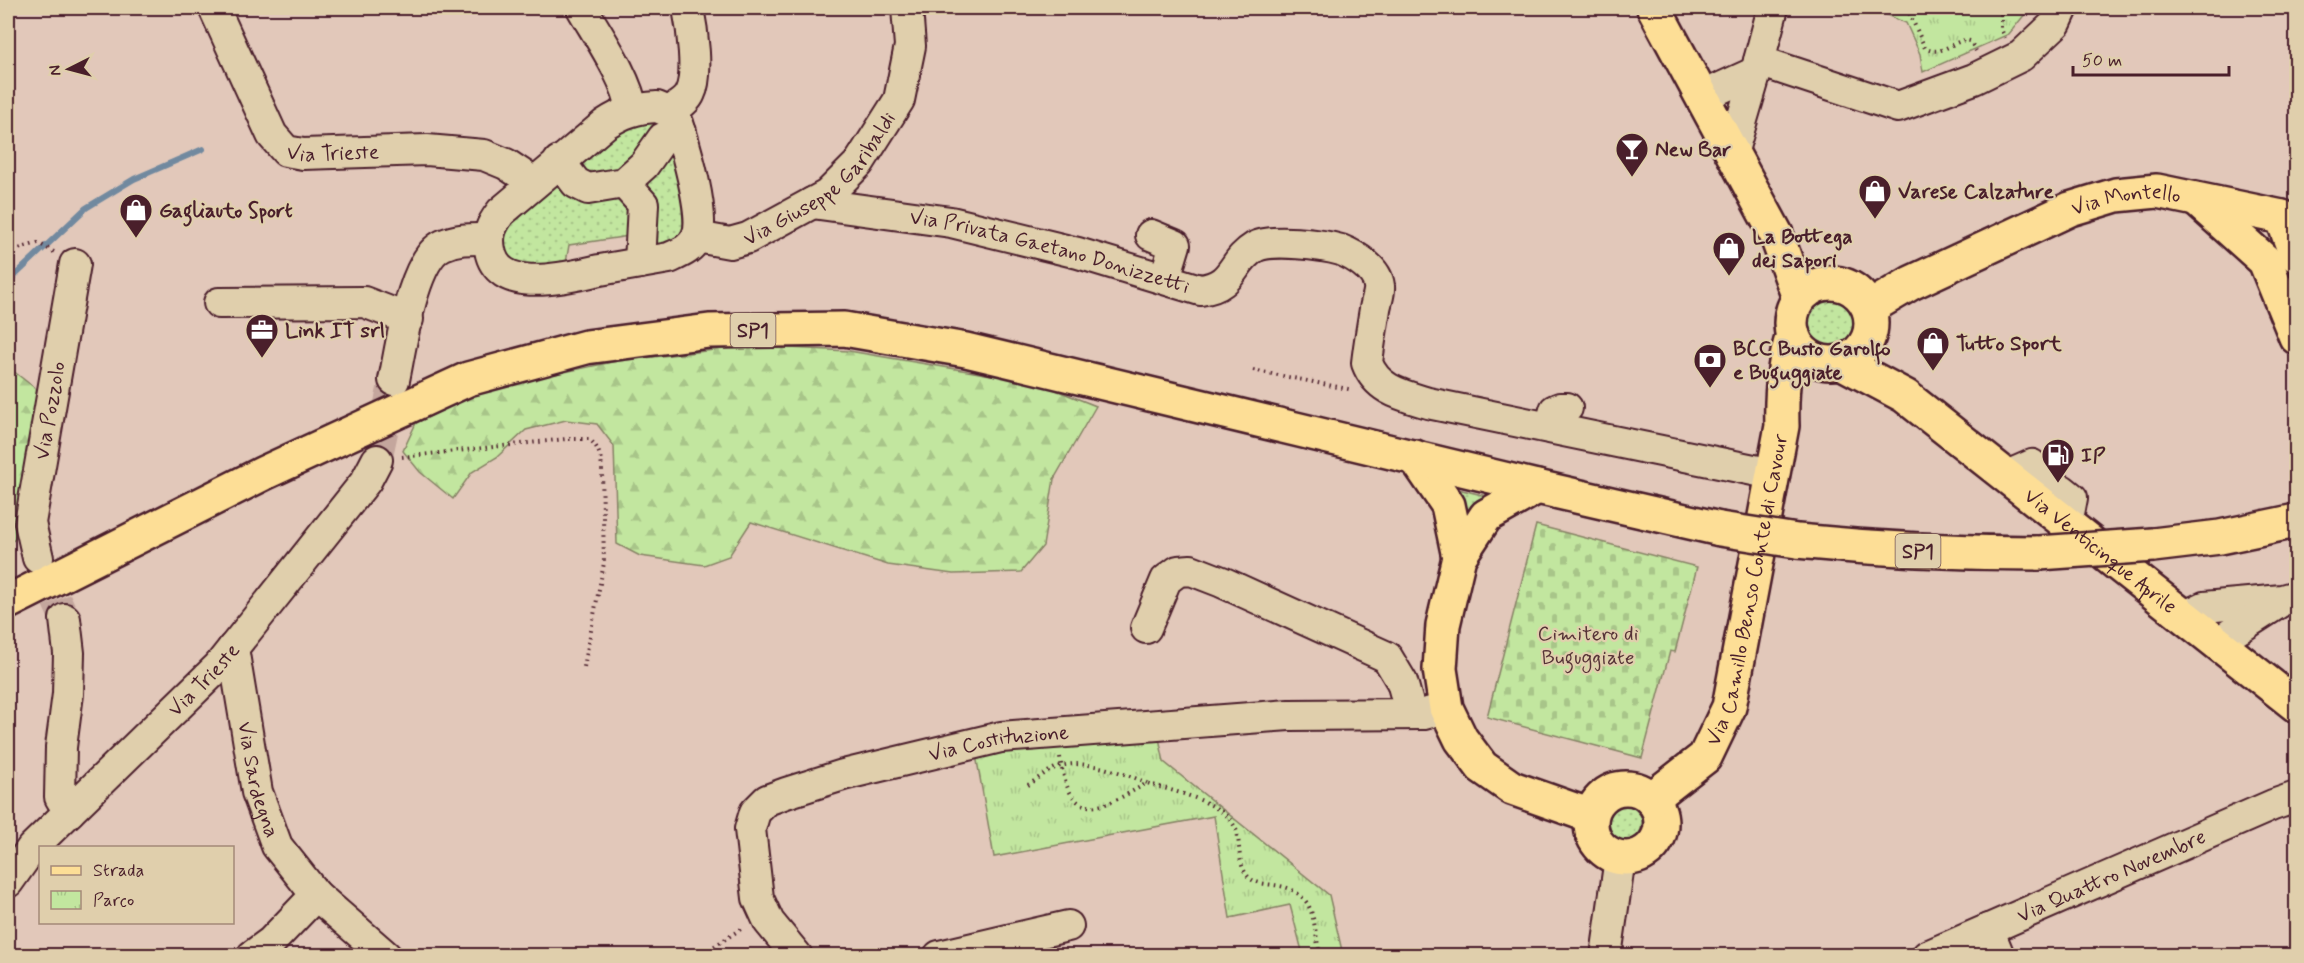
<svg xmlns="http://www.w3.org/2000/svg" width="2304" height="963" viewBox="0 0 2304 963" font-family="Mynerve,sans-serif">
<defs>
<pattern id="grass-dots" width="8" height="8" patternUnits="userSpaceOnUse" patternTransform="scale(1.5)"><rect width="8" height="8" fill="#c2e69f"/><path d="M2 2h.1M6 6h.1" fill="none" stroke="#a8c589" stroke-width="1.8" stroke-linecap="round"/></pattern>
<pattern id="forest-firs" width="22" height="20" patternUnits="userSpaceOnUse" patternTransform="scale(1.5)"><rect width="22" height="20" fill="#c2e69f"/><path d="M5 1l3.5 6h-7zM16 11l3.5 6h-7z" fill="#a8c589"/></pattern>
<pattern id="cemetery-stones" width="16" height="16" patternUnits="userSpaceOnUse" patternTransform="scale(1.5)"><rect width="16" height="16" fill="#c2e69f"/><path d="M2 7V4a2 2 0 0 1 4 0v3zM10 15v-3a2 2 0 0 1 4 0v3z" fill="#a8c589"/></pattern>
<pattern id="park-tufts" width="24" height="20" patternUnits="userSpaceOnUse" patternTransform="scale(1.5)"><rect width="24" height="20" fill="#c2e69f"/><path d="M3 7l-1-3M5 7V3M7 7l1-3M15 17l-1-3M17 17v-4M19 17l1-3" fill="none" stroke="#a8c589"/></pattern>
</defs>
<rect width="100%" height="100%" fill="#e2c8ba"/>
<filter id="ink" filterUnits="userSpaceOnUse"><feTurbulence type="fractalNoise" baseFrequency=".0167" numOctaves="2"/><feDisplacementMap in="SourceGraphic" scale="12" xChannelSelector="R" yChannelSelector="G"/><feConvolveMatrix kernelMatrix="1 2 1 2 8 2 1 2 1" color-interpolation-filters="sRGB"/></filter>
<g filter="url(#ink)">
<!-- grass -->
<g fill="url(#grass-dots)" stroke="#868265" stroke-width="1.5">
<polygon points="653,119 671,130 689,218 684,233 665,251 636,235 569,245 565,269 522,268 503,254 501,227 609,132"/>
<circle cx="1831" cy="322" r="25"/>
<polygon points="1454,488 1490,497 1465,523"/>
<circle cx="1624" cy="823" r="18"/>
</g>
<!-- forest -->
<g fill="url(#forest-firs)" stroke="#868265" stroke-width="1.5">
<polygon points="750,346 849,351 1038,383 1096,406 1054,479 1043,546 1021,572 953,574 888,565 751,522 729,556 704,565 640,556 617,544 614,446 597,424 566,420 526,430 497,457 472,472 453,499 420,472 403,451 416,423 488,388 617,361"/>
<polygon points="8,367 40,392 15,539 8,544"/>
</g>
<!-- cemetery -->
<polygon fill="url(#cemetery-stones)" stroke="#868265" stroke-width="1.5" points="1536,525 1697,567 1675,652 1670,651 1642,758 1487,717"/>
<!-- park -->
<g fill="url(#park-tufts)" stroke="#868265" stroke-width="1.5">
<polygon points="1870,8 2030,8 2009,34 1923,72 1920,54 1906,23"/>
<polygon points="1159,738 1164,762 1329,895 1343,955 1303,955 1290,905 1230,918 1214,816 994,857 976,755"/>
</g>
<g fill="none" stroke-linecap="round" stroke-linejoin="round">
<!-- stream -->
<polyline stroke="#71899f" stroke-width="6" points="8,282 86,208 134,179 203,149"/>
<!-- minor-tunnel -->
<g stroke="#c4a69d" stroke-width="30" stroke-dasharray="30 15" stroke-linecap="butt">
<polyline points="377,460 394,380"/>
<polyline points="38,559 65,619"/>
</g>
<!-- minor casing -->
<g stroke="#4a1f2b" stroke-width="34">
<g id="minor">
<path id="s1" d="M214 8 272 135 286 151 303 154 427 150 484 155 506 164 524 176 531 185"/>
<path d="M582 8C598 36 628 79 632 110"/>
<polyline points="1759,61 1898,107 1974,79 2021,56 2056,23 2063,8"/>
<polyline points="1756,72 1773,8"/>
<polyline points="1701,97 1756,72 1732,154"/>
<path d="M657 107 669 112 678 123C685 146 706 216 697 236 692 249 680 253 669 258 646 262 623 266 600 270 570 276 498 297 490 250 487 234 491 225 501 212L605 124C622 113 636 108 657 107Z"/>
<path d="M669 112C676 107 687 101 690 93 699 75 692 27 688 8"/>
<polyline points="559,161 576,183 588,189 624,183 644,165 663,138 681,132"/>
<polyline points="624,183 643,204 640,263"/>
<path id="s2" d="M812 203 951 222 1078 253 1200 290C1235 286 1230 262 1255 247 1271 238 1324 245 1341 250 1356 256 1377 269 1379 286 1380 293 1376 302 1375 309 1372 327 1369 345 1367 363 1377 390 1402 395 1428 403L1773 474"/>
<polyline points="1151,235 1175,245 1165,278"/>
<path id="s3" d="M697 237 730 243 748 238 827 195 859 163 899 100 910 46 907 8"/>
<polyline points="219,303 364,302 408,319"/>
<path d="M394 380C401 348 412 259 443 245 458 238 472 239 488 239"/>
<polyline points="1550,428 1555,410 1560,408 1567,408"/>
<polyline points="2007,476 2032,465 2045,476"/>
<polyline points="2062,490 2072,498 2067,524"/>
<path id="s4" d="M38 558 30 523 75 264"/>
<polyline points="2185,616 2204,607 2282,600 2296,596"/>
<polyline points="65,619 69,653 68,694 61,747 60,797 69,812"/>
<polyline points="1146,628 1166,580 1178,571 1191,570 1222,582 1387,657 1402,682 1411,714"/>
<polyline points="2218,642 2280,602"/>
<path id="s5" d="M233 648 257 792 277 846 316 895"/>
<path id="s6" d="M8 882 32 848 218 667 366 481 377 460"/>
<polyline points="1988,929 1999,956"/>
<polyline points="252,956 271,942 316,895 386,956"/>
<path id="s7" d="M797 956 769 922 758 898 750 829 755 812 767 800 786 793 843 775 1001 737 1289 715 1424 714 1446 708"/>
<polyline points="939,956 1068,926"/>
<polyline points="1606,956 1620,858"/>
<path id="s8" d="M1927 956 2273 805 2296 797"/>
</g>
</g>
<!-- major casing -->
<g stroke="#4a1f2b" stroke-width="38">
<g id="major">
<polyline points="1654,8 1776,234 1799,298"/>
<polyline points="2197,200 2265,261 2296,337"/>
<polyline points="2282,217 2296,255"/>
<circle cx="1831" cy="323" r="40"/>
<path id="s9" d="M1869 308 1911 283 2070 209 2116 195 2157 191 2282 217"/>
<path id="s10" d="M1841 362 1905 396 2296 705"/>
<polyline points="1415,457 1448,505 1459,557"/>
<polyline points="1537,487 1486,516 1459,557 1443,625 1440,669 1446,708 1461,739 1482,767 1512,788 1591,816"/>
<path d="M1797 541C1878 549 1957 553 2039 553"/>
<polyline points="2153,545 2220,537 2296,521"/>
<polyline points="8,602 264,473 468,379 586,347 709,331 844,329 966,350 1537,487 1720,529"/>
<circle cx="1626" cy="823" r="35"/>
<path id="s11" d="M1651 799 1705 757 1729 707 1782 426C1781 395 1783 365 1793 335"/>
</g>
</g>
<!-- path -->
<g stroke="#4a1f2b" stroke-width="4" stroke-dasharray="1.5 4.5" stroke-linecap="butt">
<path d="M1907 8 1925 48C1941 57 1951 42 1966 40L1970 41 1976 51"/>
<polyline points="2001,8 2001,29 2005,38"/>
<polyline points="8,252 38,243 54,252"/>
<polyline points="1253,370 1353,390"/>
<path d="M402 457 566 439H589C599 447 601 457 602 469L604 563 584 667"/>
<path d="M1060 757C1070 828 1102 809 1147 783 1174 792 1227 801 1237 832 1240 844 1238 861 1245 872 1257 894 1286 874 1307 903 1316 917 1315 939 1321 956"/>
<path d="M1028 785C1038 779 1049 769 1061 766 1085 759 1124 773 1147 783"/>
<polyline points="699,956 744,927"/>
</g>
<!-- minor -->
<use href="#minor" stroke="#e0cfac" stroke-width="30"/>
<!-- major -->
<use href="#major" stroke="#fdde96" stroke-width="33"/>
<!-- major-bridge casing -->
<g stroke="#4a1f2b" stroke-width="38" stroke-linecap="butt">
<g id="major-bridge">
<polyline points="1720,529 1797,541"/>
<polyline points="2039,553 2153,545"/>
</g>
</g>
<!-- major-bridge -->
<use href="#major-bridge" stroke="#fdde96" stroke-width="33"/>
</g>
</g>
<!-- icons -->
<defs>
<g id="bar-pin" transform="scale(1.725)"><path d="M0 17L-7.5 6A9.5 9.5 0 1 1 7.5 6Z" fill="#4a1f2b" stroke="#e0cfac"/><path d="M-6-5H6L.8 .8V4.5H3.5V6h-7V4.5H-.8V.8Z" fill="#fff"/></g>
<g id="shop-pin" transform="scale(1.725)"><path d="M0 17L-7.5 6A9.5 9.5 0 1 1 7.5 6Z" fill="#4a1f2b" stroke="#e0cfac"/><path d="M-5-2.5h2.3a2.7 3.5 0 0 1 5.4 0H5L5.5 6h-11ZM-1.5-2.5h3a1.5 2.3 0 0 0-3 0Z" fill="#fff"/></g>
<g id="office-pin" transform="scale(1.725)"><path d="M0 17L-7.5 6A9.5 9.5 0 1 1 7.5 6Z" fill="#4a1f2b" stroke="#e0cfac"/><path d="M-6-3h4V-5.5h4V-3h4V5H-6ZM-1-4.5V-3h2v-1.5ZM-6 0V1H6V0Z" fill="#fff"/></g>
<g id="bank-pin" transform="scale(1.725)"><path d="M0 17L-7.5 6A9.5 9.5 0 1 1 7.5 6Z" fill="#4a1f2b" stroke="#e0cfac"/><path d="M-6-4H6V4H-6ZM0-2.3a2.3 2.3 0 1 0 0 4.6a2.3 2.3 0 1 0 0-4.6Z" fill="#fff"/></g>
<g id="fuel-pin" transform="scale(1.725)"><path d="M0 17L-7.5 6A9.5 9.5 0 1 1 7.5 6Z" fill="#4a1f2b" stroke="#e0cfac"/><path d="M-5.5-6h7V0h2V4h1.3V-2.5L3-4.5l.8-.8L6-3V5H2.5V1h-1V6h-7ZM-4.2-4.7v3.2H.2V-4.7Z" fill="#fff"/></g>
</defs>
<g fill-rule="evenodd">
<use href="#bar-pin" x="1632" y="149"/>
<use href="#shop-pin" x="1875" y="191"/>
<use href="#shop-pin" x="136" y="210"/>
<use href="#shop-pin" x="1729" y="248"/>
<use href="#office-pin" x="262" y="330"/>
<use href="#shop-pin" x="1933" y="343"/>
<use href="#bank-pin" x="1710" y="360"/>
<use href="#fuel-pin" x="2058" y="455"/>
</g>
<g text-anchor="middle" stroke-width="4.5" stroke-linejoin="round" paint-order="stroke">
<!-- shield labels -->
<g fill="#e0cfac" stroke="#775452" stroke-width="1.5">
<rect x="730.5" y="313" width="45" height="34" rx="4.5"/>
<rect x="1895.5" y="534" width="45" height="34" rx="4.5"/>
</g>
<g font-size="20" font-weight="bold" fill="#4a1f2b">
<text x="753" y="337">SP1</text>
<text x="1918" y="558">SP1</text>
</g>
<!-- street labels -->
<g font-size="21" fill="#4a1f2b" stroke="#e0cfac">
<text dy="7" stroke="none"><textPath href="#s1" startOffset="208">Via Trieste</textPath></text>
<text dy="7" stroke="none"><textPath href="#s3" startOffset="147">Via Giuseppe Garibaldi</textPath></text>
<text dy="7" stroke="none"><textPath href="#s9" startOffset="282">Via Montello</textPath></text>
<text dy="7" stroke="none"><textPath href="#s2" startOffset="243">Via Privata Gaetano Donizzetti</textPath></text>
<text dy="7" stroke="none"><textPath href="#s4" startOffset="150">Via Pozzolo</textPath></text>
<text dy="7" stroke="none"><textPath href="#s10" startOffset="322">Via Venticinque Aprile</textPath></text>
<text dy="7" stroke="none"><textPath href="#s11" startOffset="242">Via Camillo Benso Conte di Cavour</textPath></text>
<text dy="7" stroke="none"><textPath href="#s6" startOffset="282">Via Trieste</textPath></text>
<text dy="7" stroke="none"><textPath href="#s7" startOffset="414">Via Costituzione</textPath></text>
<text dy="7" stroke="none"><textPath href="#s5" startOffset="134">Via Sardegna</textPath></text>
<text dy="7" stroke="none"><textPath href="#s8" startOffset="201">Via Quattro Novembre</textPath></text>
</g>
<!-- poi labels -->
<g font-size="21" font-weight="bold" fill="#4a1f2b" stroke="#e0cfac" text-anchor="start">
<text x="1655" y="156">New Bar</text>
<text x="1898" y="198">Varese Calzature</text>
<text x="159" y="217">Gagliauto Sport</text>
<text x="1752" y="243">La Bottega<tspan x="1752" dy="24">dei Sapori</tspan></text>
<text x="285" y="337">Link IT srl</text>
<text x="1956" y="350">Tutto Sport</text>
<text x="1733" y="355">BCC Busto Garolfo<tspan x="1733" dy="24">e Buguggiate</tspan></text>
<text x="2081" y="462">IP</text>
</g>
<!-- park labels -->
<g font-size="21" fill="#563337" stroke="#e0cfac">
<text x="1588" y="640">Cimitero di<tspan x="1588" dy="24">Buguggiate</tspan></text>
</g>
</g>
<!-- margin -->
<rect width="2304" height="963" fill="none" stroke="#e0cfac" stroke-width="30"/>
<rect x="15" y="15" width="2274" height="933" fill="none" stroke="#4a1f2b" stroke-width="2" filter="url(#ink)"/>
<!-- legend -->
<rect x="39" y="846" width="195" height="78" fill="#e0cfac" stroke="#a48978" stroke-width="1.5"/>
<rect x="51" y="866" width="30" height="9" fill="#fdde96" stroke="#a48978" stroke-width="1.5"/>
<text x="93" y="876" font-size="18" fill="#4a1f2b">Strada</text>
<rect x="51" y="891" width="30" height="18" fill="url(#park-tufts)" stroke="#a48978" stroke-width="1.5"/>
<text x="93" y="906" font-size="18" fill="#4a1f2b">Parco</text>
<!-- north arrow -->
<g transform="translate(69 69) rotate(264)" stroke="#e0cfac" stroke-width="4.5" paint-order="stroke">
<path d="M0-4.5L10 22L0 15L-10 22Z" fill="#4a1f2b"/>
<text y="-9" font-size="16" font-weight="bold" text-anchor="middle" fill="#4a1f2b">N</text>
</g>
<!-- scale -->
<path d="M2073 66v9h156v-9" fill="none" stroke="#4a1f2b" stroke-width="3"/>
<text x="2082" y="66" font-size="18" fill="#4a1f2b" stroke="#e0cfac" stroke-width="4.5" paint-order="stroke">50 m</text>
</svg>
